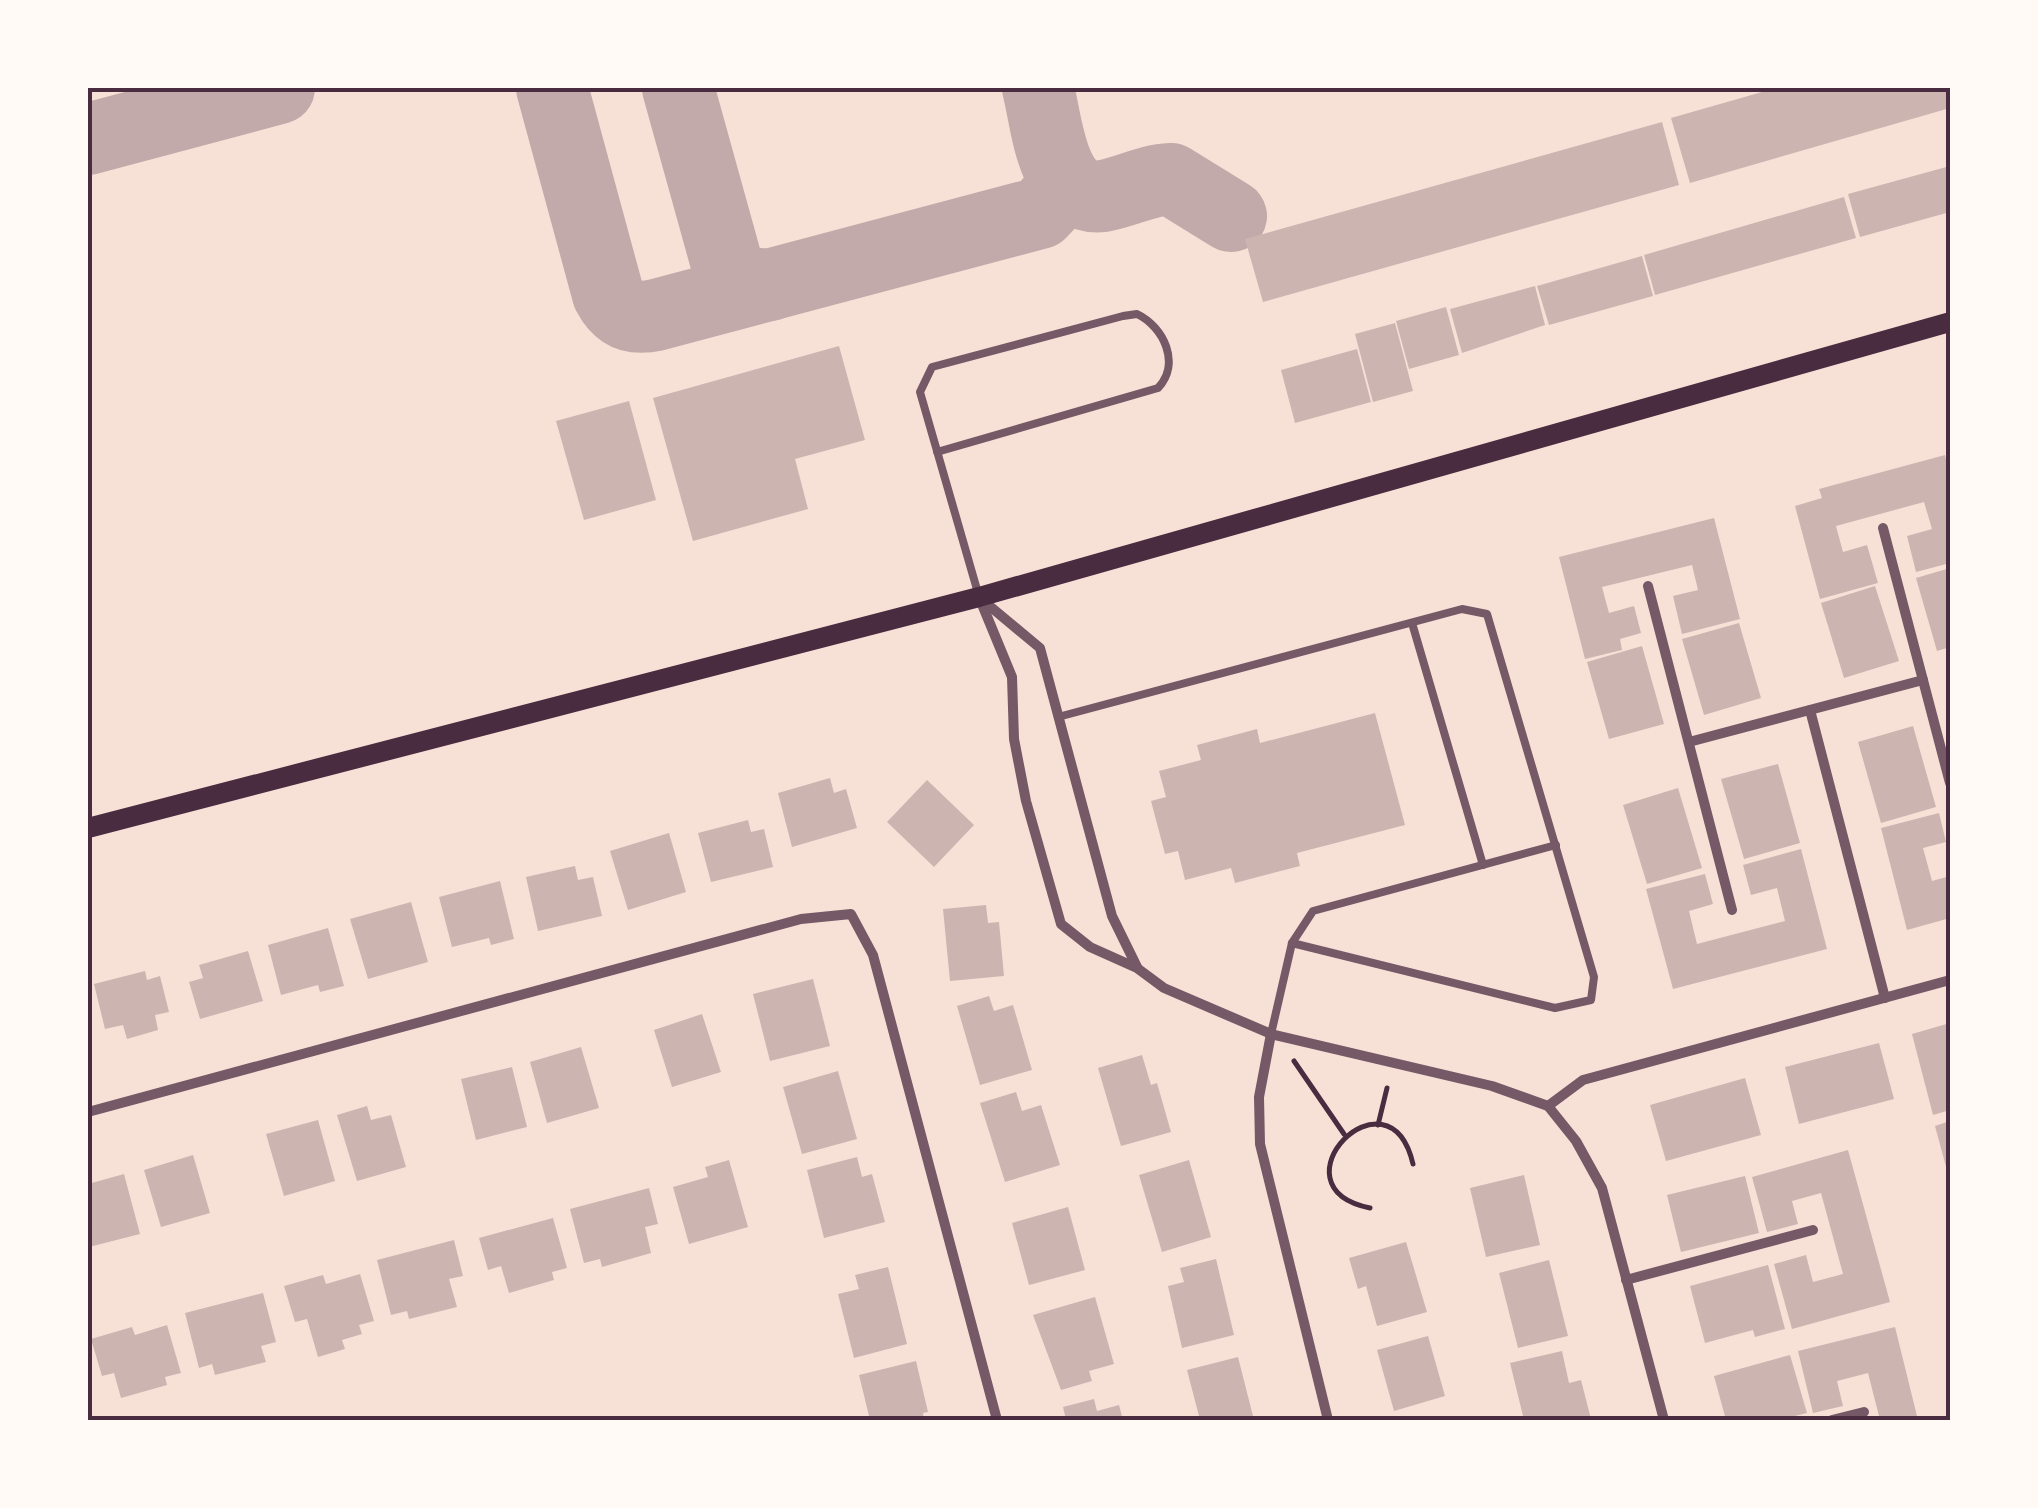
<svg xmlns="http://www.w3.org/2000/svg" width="2038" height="1508" viewBox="0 0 2038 1508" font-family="Helvetica,sans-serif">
<rect width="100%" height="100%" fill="#f7e1d7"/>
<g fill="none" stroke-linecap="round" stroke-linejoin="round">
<!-- taxiway -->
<g stroke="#c3aaaa" stroke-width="72">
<path d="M552 88 608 294C619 315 633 320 656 315L1040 213 1057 195 1061 175"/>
<polyline points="678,88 728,268 742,282 770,285"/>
<path d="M1038 88C1047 122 1051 203 1103 196 1126 192 1147 180 1171 179L1231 216"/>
<polyline points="88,139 279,88"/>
</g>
</g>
<!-- building -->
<g fill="#ccb4b1">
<polygon points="1776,88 1950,88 1950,108 1690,183 1671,118"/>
<polygon points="1662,122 1679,185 1263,302 1245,239"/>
<polygon points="1950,166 1950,212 1860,237 1848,194"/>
<polygon points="1844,197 1856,238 1655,295 1644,255"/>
<polygon points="1642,256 1653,296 1549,325 1537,286"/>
<polygon points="1535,286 1545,325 1462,353 1450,309"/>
<polygon points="1446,307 1459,355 1409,369 1396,321"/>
<polygon points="1395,323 1413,391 1373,402 1355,334"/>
<polygon points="839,346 865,440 795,459 808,509 693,541 653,398"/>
<polygon points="1357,349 1371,402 1295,423 1281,370"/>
<polygon points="629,401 656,500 584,520 556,421"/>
<polygon points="1945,455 1950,477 1950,563 1916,572 1907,536 1932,529 1924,502 1836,526 1843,552 1867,545 1878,583 1820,599 1795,506 1822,498 1819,489"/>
<polygon points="1714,518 1740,619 1682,634 1673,596 1698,590 1692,565 1602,587 1609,613 1634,606 1641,633 1620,639 1622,650 1585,659 1559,557"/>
<polygon points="1950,568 1950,647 1937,651 1916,578"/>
<polygon points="1875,586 1899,661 1844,678 1821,603"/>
<polygon points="1739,623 1761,698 1704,715 1682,639"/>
<polygon points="1642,646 1664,724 1609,739 1587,662"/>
<polygon points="1375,713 1405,825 1297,853 1300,866 1235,883 1231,868 1185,880 1178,851 1165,854 1151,801 1166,797 1159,771 1201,760 1197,745 1257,729 1260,743"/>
<polygon points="1913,726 1936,807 1881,823 1858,742"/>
<polygon points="1778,764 1800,843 1744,859 1721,779"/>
<polygon points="830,778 834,793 846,789 857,828 792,847 778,793"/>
<polygon points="927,780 974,825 934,867 887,822"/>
<polygon points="1678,788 1702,868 1647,884 1623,805"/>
<polygon points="1939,813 1946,842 1923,848 1932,881 1950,876 1950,918 1907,930 1881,828"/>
<polygon points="748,820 751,832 764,829 773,867 711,882 698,833"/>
<polygon points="669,833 686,892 628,910 610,851"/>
<polygon points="1801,849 1827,949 1673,989 1646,889 1705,874 1713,904 1689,911 1697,944 1785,921 1777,888 1751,895 1743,865"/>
<polygon points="575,866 578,880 593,877 602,916 538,931 526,877"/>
<polygon points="500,881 514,939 491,945 489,938 452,947 439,897"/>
<polygon points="411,902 428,962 368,979 350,919"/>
<polygon points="986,905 988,923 999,922 1004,976 950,981 943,909"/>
<polygon points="328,928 344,986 320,992 318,985 281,995 268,945"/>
<polygon points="248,951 263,1001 200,1019 189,982 203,978 199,965"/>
<polygon points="145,971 147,980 160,976 169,1012 155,1015 158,1030 127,1039 123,1025 105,1029 94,984"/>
<polygon points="813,979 830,1046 770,1061 753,994"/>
<polygon points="989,996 994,1011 1013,1005 1032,1070 980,1085 957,1006"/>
<polygon points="702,1014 721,1072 672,1087 654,1030"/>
<polygon points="1950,1023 1950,1110 1933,1115 1912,1034"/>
<polygon points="1879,1043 1894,1099 1799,1124 1785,1067"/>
<polygon points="581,1047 599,1108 547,1123 530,1062"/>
<polygon points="1142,1055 1151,1085 1157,1083 1171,1132 1121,1146 1098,1068"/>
<polygon points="512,1067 527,1127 476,1140 461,1079"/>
<polygon points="838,1071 857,1139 802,1154 783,1087"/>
<polygon points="1745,1078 1761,1135 1666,1161 1650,1105"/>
<polygon points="1016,1092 1022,1111 1041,1105 1060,1165 1005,1182 980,1103"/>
<polygon points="367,1106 371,1120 391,1115 406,1167 357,1181 337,1115"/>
<polygon points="318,1120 335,1181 284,1196 266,1134"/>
<polygon points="1950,1121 1950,1178 1949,1178 1935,1126"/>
<polygon points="1848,1150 1890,1302 1792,1329 1774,1264 1806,1255 1813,1282 1843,1274 1821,1193 1792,1201 1798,1224 1767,1232 1752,1177"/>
<polygon points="193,1155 210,1213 161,1227 144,1170"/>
<polygon points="857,1157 862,1177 872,1174 885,1222 824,1238 807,1170"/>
<polygon points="729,1160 748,1227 689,1244 673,1187 708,1177 705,1167"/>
<polygon points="1189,1160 1211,1237 1162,1252 1139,1175"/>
<polygon points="124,1174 140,1234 89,1247 88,1184"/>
<polygon points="1524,1175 1540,1245 1486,1257 1470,1188"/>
<polygon points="1745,1176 1759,1233 1681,1252 1667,1195"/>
<polygon points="649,1188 658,1224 645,1227 651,1253 602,1267 600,1259 584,1263 570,1209"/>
<polygon points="1068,1207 1085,1270 1029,1285 1012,1223"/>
<polygon points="553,1218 567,1268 552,1272 554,1280 509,1293 501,1266 488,1270 479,1238"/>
<polygon points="454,1240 463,1276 449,1279 457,1307 409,1319 407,1311 391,1315 377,1260"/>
<polygon points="1406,1242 1427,1312 1377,1326 1366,1286 1358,1289 1349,1258"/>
<polygon points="1216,1259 1234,1335 1182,1348 1168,1286 1184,1282 1180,1268"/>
<polygon points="1549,1260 1568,1336 1518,1348 1499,1273"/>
<polygon points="1768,1265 1785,1329 1755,1337 1753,1330 1705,1343 1690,1286"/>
<polygon points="888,1267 907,1344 854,1358 838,1294 859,1289 855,1275"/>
<polygon points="360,1274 374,1321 359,1325 362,1334 342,1340 345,1349 318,1357 307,1319 295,1322 284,1286 323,1275 326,1284"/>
<polygon points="263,1293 276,1342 261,1346 266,1362 215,1375 212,1364 199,1368 185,1313"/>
<polygon points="1095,1297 1114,1364 1089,1371 1092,1381 1061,1390 1033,1315"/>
<polygon points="167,1325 181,1373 165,1377 167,1385 121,1398 114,1373 102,1376 91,1339 132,1327 135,1335"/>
<polygon points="1895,1327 1918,1420 1880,1420 1868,1373 1837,1381 1843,1406 1813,1413 1798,1351"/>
<polygon points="1428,1336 1445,1396 1394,1411 1377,1350"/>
<polygon points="1562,1351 1569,1383 1581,1380 1591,1419 1524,1420 1510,1363"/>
<polygon points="1790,1355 1807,1413 1779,1420 1726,1420 1714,1376"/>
<polygon points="1238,1357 1254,1420 1200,1420 1187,1370"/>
<polygon points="916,1361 928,1412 923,1413 924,1420 870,1420 859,1375"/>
<polygon points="1094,1399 1097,1411 1119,1405 1123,1420 1066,1420 1063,1407"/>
</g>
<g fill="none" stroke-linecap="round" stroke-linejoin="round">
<!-- path -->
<g stroke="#4a2c40" stroke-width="5">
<polyline points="1294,1061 1344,1134"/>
<polyline points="1378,1125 1387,1088"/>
<path d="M1370 1208C1267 1187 1389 1061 1413 1164"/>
</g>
<!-- service -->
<g stroke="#755966" stroke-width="8">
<path d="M937 452 1158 388C1181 364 1164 327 1137 314L1123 316 932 367 920 392 978 593"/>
<polyline points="1412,623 1483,865"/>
<polyline points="1058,717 1462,609 1487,614 1594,977 1591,1000 1555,1008 1292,943 1271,1034"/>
<polyline points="1292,943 1313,911 1556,845"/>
</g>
<!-- minor -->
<g stroke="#755966" stroke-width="10">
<polyline points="1883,528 1950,783"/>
<polyline points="1648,586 1732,910"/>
<polyline points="979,597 1012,677 1014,739 1026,801 1061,924 1090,947 1137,968 1164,988 1271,1034 1492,1086 1548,1106 1576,1141 1602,1188 1664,1420"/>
<polyline points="980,598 1040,648 1112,916 1137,967"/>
<polyline points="1810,710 1885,998"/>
<polyline points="1689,742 1923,680"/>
<polyline points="1271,1034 1259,1097 1260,1144 1328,1420"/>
<polyline points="1548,1106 1583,1080 1950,980"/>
<polyline points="88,1112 801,919 851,914 873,955 997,1420"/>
<polyline points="1626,1280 1813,1230"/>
<polyline points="1832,1420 1864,1412"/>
</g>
<!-- secondary -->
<polyline stroke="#4a2c40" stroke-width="20" points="88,828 979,597 1950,322"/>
</g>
<!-- border -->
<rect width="2038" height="1508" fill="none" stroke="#fffaf5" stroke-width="180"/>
<rect x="90" y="90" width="1858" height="1328" fill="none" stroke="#4a2c40" stroke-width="4"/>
</svg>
